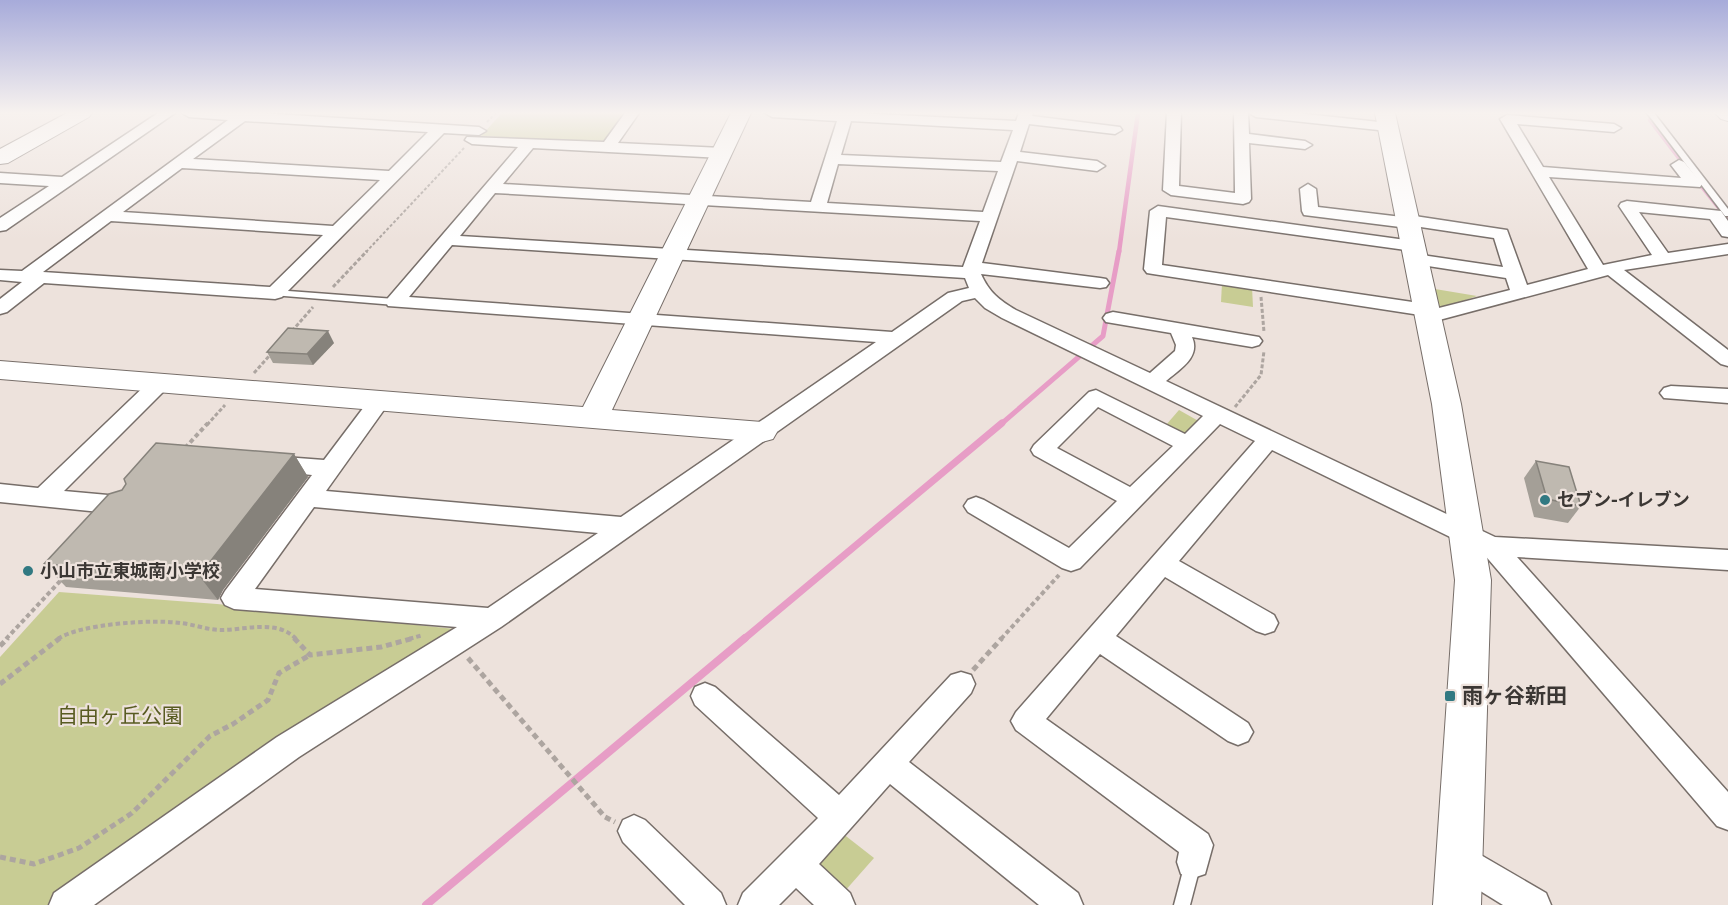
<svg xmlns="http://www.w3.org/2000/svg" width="1728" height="905" viewBox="0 0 1728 905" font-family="Signika,'Noto Sans JP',sans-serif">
<rect width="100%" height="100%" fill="#ede2dc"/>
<!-- green -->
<g fill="#c8cc94">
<polygon points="502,113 626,113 606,143 481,136"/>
<polygon points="1222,283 1252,287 1253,307 1221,302"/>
<polygon points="1429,288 1477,296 1434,311"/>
<polygon points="1179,410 1202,423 1187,437 1166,425"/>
<polygon points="59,592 217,604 455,629 56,905 0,905 0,657"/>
<polygon points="842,833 874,858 844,892 813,863"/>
</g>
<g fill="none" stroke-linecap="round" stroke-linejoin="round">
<!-- stream-far3 -->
<g stroke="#e79dc6" stroke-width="4.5">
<polyline points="1650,120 1686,167"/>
<polyline points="1696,179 1728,219"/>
<polyline points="1119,252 1138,113"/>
</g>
<!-- stream-far2 -->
<polyline stroke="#e79dc6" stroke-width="5" points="1000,425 1103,336 1119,251"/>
<!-- stream-far1 -->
<polyline stroke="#e79dc6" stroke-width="7" points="744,639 1002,423"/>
<!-- stream -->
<polyline stroke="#e79dc6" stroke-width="8" points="426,905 745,638"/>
<!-- lane casing -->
<g stroke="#776e69" stroke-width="3">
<g id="lane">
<polygon points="1647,113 1654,113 1728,209 1728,216 1725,216"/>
<polygon points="275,290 395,299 399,302 395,305 272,295 272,291"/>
<polygon points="1193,855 1198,858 1201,863 1190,905 1174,905 1185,863 1188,858"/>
</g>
</g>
<!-- street casing -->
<g stroke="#776e69" stroke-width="3">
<g id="street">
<polygon points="158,113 175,113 6,230 0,231 0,218 49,186 0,183 0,173 62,177"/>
<path d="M182 113H260L479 127 486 131 479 135 444 133 282 297 275 299 44 283 7 312 0 314V299L22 282 0 280V270L22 271 228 120 189 117ZM245 121 428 132 389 171 193 159ZM182 168 380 180 333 226 123 212ZM111 221 323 235 270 287 43 272Z"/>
<path d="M625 113H639L618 143 722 148 730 153 722 158 533 148 503 184 811 202 837 121 772 117 765 113H856L1016 121 1019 113H1033L1032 116 1120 127 1122 130 1115 134 1029 124 1020 152 1097 161 1105 166 1097 171 1017 161 982 263 1100 278 1106 279 1109 283 1106 287 1100 288 981 274C989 292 999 300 1016 310L1150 373 1175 351 1176 345 1171 333 1106 322 1103 318 1106 314 1113 312 1259 337 1262 341 1259 345 1252 347 1192 337C1201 357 1180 369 1166 381L1495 537 1728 550V570L1517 557 1728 792V830L1717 826 1483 553 1272 450 1179 561 1274 615 1278 623 1274 631 1265 634 1256 631 1165 577 1116 636 1248 723 1253 732 1248 741 1238 745 1228 741 1100 654 1046 719 1208 834 1213 845 1205 874 1193 878 1181 874 1177 862 1179 852 1016 730 1011 721 1016 712 1255 441 1220 424 1080 568 1071 571 1062 568 968 512 964 506 968 500 976 497 984 500 1069 548 1117 501 1034 455 1031 450 1034 445 1089 392 1096 390 1185 434 1203 416 1002 318 985 308 975 298 962 301 501 627 299 757 94 905H49L54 893 277 737 457 627 234 609 225 605 221 598 225 591 312 475 263 470 260 464 263 458 271 456 324 460 373 395 380 393 387 395 391 400 326 491 621 517 876 342 388 306 386 302 388 298 518 147 472 144 465 140 467 137 604 142ZM851 121 1013 130 1001 162 841 155ZM838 164 998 171 983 212 827 203ZM495 193 980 221 963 267 460 236ZM452 245 965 278 969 288 948 293 892 332 409 297ZM1098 407 1173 446 1130 487 1057 448ZM314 507 598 533 488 608 255 589Z"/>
<polygon points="1167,113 1181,113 1179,186 1235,193 1234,113 1248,113 1249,134 1305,141 1312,145 1305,149 1249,143 1251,199 1249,202 1243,204 1171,195 1163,190"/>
<polygon points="1249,113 1297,113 1388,123 1395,127 1388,131 1256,117"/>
<polygon points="1507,115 1614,124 1621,128 1614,132 1517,124 1543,167 1681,178 1671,165 1679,160 1684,162 1702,184 1700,187 1549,177 1603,265 1652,255 1619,206 1621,203 1627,201 1721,211 1728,221 1728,237 1722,236 1710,219 1639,212 1668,253 1728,244 1728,254 1624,270 1728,350 1728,366 1721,364 1608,275 1428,323 1421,321 1418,317 1420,315 1153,274 1147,273 1144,269 1150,211 1158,206 1413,241 1419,242 1422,246 1419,250 1413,251 1166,217 1162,265 1426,304 1435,309 1510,290 1506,278 1415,264 1409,263 1406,259 1409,255 1415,254 1503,267 1494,238 1414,226 1408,228 1304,215 1302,211 1300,189 1308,184 1316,189 1318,207 1402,217 1408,215 1507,230 1527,285 1588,269 1500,119"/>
<polygon points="160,376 167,378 170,383 167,388 64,491 130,497 138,500 142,506 138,512 130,515 0,502 0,484 38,488 153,378"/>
<polygon points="1671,386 1728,389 1728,403 1664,398 1660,393 1664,388"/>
<polygon points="961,672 971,675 975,684 971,693 909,762 1078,893 1083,905 1039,905 890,784 819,864 850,893 855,905 814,905 796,888 779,905 738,905 743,893 818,818 695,705 691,696 695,687 705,683 715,687 839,795 951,675"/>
<polygon points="634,815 645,820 721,893 726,905 685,905 623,842 618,831 623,820"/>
<polygon points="1460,843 1546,893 1551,905 1503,905 1448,871 1444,859 1448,847"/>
</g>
</g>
<!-- secondary casing -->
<g stroke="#776e69" stroke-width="2">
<g id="secondary">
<polygon points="67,113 92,113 89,117 8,163 0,164 0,149"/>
<polygon points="731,113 751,113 612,410 762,422 773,425 777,432 773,439 762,442 0,379 0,361 583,407"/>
<polygon points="1375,113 1395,113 1461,404 1491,580 1481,905 1433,905 1455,580 1432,404"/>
<polygon points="1715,113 1728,113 1728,121 1721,119"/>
</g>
</g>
<!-- path-far3 -->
<g stroke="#ada5a0" stroke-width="2" stroke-dasharray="3 2" stroke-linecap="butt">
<polyline points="487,122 496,113"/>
<polyline points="366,252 464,148"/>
</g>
<!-- path-far2 -->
<g stroke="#ada5a0" stroke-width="3" stroke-dasharray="4 2" stroke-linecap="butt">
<polyline points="333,287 367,251"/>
<polyline points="1261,297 1264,332"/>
<polyline points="292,331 313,307"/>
<polyline points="254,373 271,354"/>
<polyline points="1235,407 1261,375 1264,351"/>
<polyline points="207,425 225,405"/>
</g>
<!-- path-far1 -->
<g stroke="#ada5a0" stroke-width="4" stroke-dasharray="4.5 3" stroke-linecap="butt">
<polyline points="185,448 208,423"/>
<polyline points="6,639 63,578"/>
<path d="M58 639C78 624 154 619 180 623 193 624 207 630 221 630 244 630 278 619 296 639"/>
<polyline points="409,639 423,635"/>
<polyline points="1001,639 1059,575"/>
</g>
<!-- path -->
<g stroke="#ada5a0" stroke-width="5" stroke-dasharray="6 4" stroke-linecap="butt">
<polyline points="294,638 310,655 381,647 414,638"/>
<polyline points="0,646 8,638"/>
<polyline points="468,658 605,817 615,822"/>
<polyline points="973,670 1002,638"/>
<polyline points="0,684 60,638"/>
<polyline points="0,857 34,864 79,848 132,813 210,736 233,724 268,700 279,673 310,655"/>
</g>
<!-- lane -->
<use href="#lane" fill="#fff" fill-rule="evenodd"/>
<!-- street -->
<use href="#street" fill="#fff" fill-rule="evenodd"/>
<!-- secondary -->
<use href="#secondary" fill="#fff" fill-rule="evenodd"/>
</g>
<!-- wall -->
<g fill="#a49f97">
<polygon points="334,343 313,365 273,363 267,352"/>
<polygon points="294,454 308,477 223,590 218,600 66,587 44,564 122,490"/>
<polygon points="1536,461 1581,506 1568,523 1534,517 1524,478"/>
</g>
<!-- shaded-wall -->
<g fill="#86827b">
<polygon points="328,331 334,343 313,365 307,354"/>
<polygon points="294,454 308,477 223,590 218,600 200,577 206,567"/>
</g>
<!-- building -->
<g fill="#bfb9b0" stroke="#86827b" stroke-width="1.5">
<polygon points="288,328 328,331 307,354 267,352"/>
<polygon points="156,443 294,454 206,567 200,577 44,564 109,494 122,490 126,484 124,479"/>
<polygon points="1536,461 1569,467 1581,506 1547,499"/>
</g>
<!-- sky -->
<linearGradient id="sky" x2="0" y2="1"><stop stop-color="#a7abda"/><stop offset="0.47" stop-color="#f7f2ef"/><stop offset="1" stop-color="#f7f2ef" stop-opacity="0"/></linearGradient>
<rect width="1728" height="240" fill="url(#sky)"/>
<!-- markers -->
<g fill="#317982" stroke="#ede2dc" stroke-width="2">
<circle cx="1545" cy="500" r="6"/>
<circle cx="28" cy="571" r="6"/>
<rect x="1444" y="690" width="12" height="12" rx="3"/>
</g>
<g text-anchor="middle" stroke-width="4.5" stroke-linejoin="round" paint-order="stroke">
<!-- poi labels -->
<g font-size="18" font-weight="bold" fill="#3b3734" stroke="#ede2dc" text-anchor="start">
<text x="1557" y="506">セブン-イレブン</text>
<text x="40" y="577">小山市立東城南小学校</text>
</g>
<!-- near-poi labels -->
<g font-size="21" font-weight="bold" fill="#3b3734" stroke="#ede2dc" text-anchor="start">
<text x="1462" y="703">雨ヶ谷新田</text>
</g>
<!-- near-park labels -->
<g font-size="21" fill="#585b21" stroke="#ede2dc">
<text x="120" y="723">自由ヶ丘公園</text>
</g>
</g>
</svg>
